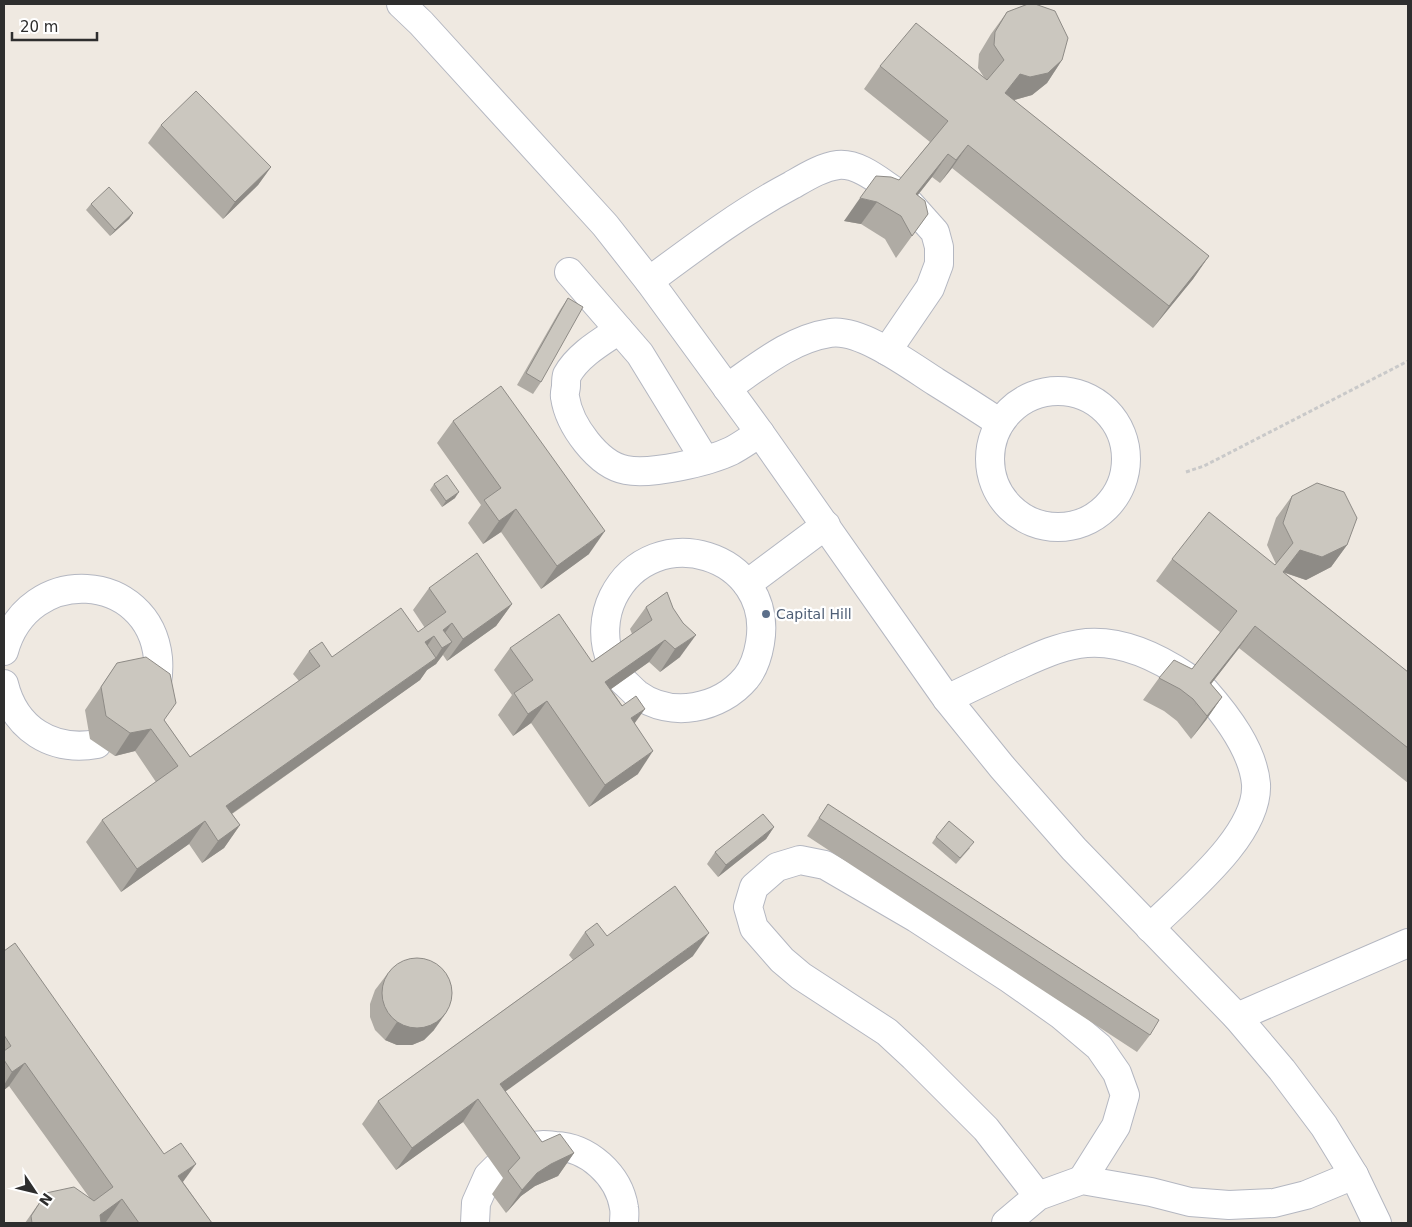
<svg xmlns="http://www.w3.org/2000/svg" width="1412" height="1227" viewBox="0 0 1412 1227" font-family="'DejaVu Sans',sans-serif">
<rect width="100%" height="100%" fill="#efe9e1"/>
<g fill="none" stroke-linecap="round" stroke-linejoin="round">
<!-- minor casing -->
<g stroke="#b4b7c1" stroke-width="30">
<g id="minor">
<polyline points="401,4 421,23 605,225 649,281 760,433 947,699 1002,767 1074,849 1237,1017 1282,1070 1324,1126 1354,1175 1377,1223"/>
<polyline points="569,272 640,354 705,460"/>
<path d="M649 281C695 247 741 212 792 185 806 177 822 167 838 165 858 163 878 180 893 190"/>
<path d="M619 330C601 342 578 355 567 375 566 378 566 382 566 386 566 389 564 394 565 397 569 425 598 465 626 470 651 475 708 462 731 451 741 446 750 439 760 433"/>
<polyline points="887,351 930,288 939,264 939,247 935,232 910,204"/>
<path d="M727 388C759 366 791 339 830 333 860 328 911 366 936 382 957 395 979 409 1000 423"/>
<circle cx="1058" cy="459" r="68"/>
<polyline points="747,584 826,525"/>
<path d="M4 651C28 563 149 571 158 658 159 671 158 684 153 696"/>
<path d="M611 660C602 641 604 615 613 597 653 517 775 554 760 643 758 655 754 668 746 678 720 709 671 719 637 694 632 690 628 685 623 681"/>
<path d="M4 684C15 729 52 752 97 744"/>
<path d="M947 699C968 689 989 679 1010 669 1033 659 1054 648 1079 644 1117 638 1156 656 1187 677"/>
<path d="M1150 928C1184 894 1259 835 1256 784 1253 750 1227 716 1205 691"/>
<polyline points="1237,1017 1408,943"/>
<path d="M532 1147C540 1144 547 1145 555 1146 588 1147 619 1175 624 1208 625 1213 624 1218 624 1223"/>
<polyline points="1038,1196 986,1129 914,1057 887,1032 801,976 782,960 754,928 748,907 754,887 777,867 800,860 825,865 916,918 1010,979 1061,1015 1099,1047 1117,1073 1125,1095 1116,1126 1082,1180"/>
<polyline points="475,1223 476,1203 488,1176 496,1168"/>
<polyline points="1006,1223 1038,1196 1082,1180 1151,1192 1190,1202 1229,1205 1274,1203 1306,1195 1354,1175"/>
</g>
</g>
<!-- path -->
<polyline stroke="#c9c9c9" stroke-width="3" stroke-dasharray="4 2.5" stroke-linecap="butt" points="1186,472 1204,466 1408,361"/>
<!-- minor -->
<use href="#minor" stroke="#fff" stroke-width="28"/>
</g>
<!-- wall -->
<g fill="#afaba4">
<polygon points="1007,12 1062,60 1047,83 1032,95 1014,100 1012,99 1209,256 1193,279 1153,328 952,168 940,183 932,177 918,195 928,214 896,258 885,239 861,224 844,221 899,180 930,142 864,89 880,66 985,79 978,68 979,54 991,34"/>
<polygon points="161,125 271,167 258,185 223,219 148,143"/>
<polygon points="91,204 133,213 129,219 110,236 86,210"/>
<polygon points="568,298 541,382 533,394 517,385 560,310"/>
<polygon points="453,421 589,554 541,589 501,532 483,544 468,523 481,505 437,443"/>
<polygon points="434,484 455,498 442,507 430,490"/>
<polygon points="1292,496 1347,545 1331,567 1306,580 1285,573 1408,672 1408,783 1239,648 1211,684 1222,697 1206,720 1191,739 1177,721 1164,711 1143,700 1159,678 1192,669 1220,632 1156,581 1172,559 1275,565 1276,564 1267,545 1276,518"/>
<polygon points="429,588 512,604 496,626 447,661 443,655 436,664 427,670 420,680 232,814 240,825 224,848 202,863 189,844 121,892 86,842 102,820 156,782 135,751 115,756 90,739 85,710 117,663 164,720 190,757 299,681 293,674 309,651 332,657 418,632 425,628 413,610"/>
<polygon points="667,592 680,657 660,672 649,662 611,689 635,724 638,774 589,807 531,723 513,736 498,715 512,695 494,670 510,648 592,662 632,634 630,629 646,607"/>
<polygon points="828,804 1150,1035 1137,1052 807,836"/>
<polygon points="774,827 766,839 718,877 707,864 715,852"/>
<polygon points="936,837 970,848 956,864 932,843"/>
<polygon points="585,932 607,936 693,956 505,1091 542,1142 574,1153 558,1176 535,1186 521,1196 506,1213 492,1194 503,1178 463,1122 396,1170 362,1124 378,1101 573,960 569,955"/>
<polygon points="4,951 183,1182 212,1223 107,1223 106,1222 104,1223 25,1223 46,1193 89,1197 9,1086 4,1090"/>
<polygon points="388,973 434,1030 424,1040 412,1045 397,1045 385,1040 375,1030 370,1017 370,1004 375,990"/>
</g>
<!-- shaded-wall -->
<g fill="#8e8b86">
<polygon points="1062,60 1047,83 1032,95 1014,100 1004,96 1005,93 1020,74"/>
<polygon points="968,145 952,168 940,183 956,160"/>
<polygon points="948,154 932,177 900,217 916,194"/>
<polygon points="271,167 258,185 223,219 235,202"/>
<polygon points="860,198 877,202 861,224 844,221"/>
<polygon points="133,213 129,219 110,236 115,230"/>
<polygon points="1209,256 1193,279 1153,328 1169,306"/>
<polygon points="459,492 455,498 442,507 446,501"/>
<polygon points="516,509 501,532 483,544 499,521"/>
<polygon points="605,531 589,554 541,589 557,566"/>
<polygon points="1347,545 1331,567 1306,580 1283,572 1300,550"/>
<polygon points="512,604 496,626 447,661 463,639"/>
<polygon points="452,623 438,643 443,630"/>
<polygon points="1255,626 1239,648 1194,706 1210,683"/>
<polygon points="696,635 680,657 660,672 675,649"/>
<polygon points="434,636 418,659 425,642"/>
<polygon points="665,640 649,662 590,704 605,682"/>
<polygon points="452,642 436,664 427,670 420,680 210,829 226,806 435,659 442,648"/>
<polygon points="1222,697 1206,720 1191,739 1207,716"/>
<polygon points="547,701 531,723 513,736 528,714"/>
<polygon points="645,709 629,731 631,718"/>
<polygon points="151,729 135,751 115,756 130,733"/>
<polygon points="653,751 638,774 589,807 605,785"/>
<polygon points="205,821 189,844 121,892 137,869"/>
<polygon points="240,825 224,848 202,863 218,841"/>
<polygon points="774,827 766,839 718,877 726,865"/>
<polygon points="709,933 693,956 484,1107 500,1084"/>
<polygon points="446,1013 434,1030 424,1040 412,1045 397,1045 385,1040 397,1022"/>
<polygon points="25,1063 9,1086 4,1090 4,1085 12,1072"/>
<polygon points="478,1099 463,1122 396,1170 412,1148"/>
<polygon points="574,1153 558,1176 535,1186 521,1196 506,1213 522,1190 537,1173 551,1164"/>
<polygon points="196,1164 180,1186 178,1176"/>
<polygon points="122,1199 106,1222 104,1223 94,1223 100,1215"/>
</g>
<!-- building -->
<g fill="#cbc7bf" stroke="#8e8b86">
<polygon points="1028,4 1035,4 1055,11 1068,38 1062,60 1048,73 1030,77 1020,74 1005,93 1209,256 1169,306 968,145 956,160 948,154 916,194 925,201 928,214 912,236 901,216 877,202 860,198 876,176 891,177 899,180 948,121 880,66 916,23 987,80 1004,60 994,45 995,32 1007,12"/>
<polygon points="196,91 271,167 235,202 161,125"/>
<polygon points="109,187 133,213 115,230 91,204"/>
<polygon points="568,298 583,307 541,382 526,373"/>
<polygon points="501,386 605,531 557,566 516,509 499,521 484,500 501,488 453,421"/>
<polygon points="447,475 459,492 446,501 434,484"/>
<polygon points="1317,483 1344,492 1357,518 1347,545 1322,557 1300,550 1283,572 1408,672 1408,748 1255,626 1210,683 1222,697 1207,716 1193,699 1180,689 1159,678 1174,660 1192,669 1237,611 1172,559 1209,512 1275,565 1293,543 1283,523 1292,496"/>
<polygon points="477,553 512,604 463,639 452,623 443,630 452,642 442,648 434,636 425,642 436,658 226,806 240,825 218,841 205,821 137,869 102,820 178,766 151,729 130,733 106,716 101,687 117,663 146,657 170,674 176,703 164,720 190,757 320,666 309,651 322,642 332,657 401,608 418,632 446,612 429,588"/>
<polygon points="667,592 673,608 683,623 696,635 675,649 665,640 605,682 622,706 636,696 645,709 631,718 653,751 605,785 547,701 528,714 514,693 533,680 510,648 559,614 592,662 652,620 646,607"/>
<polygon points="828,804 1159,1020 1150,1035 819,818"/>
<polygon points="763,814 774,827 726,865 715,852"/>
<polygon points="949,821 974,842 960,858 936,837"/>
<polygon points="675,886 709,933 500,1084 542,1142 560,1134 574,1153 551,1164 537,1173 522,1190 508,1171 520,1158 478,1099 412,1148 378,1101 594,945 585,932 597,923 607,936"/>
<polygon points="15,943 164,1154 181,1143 196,1164 178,1176 212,1223 139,1223 122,1199 100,1215 101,1223 32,1223 31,1216 46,1193 74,1187 94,1201 113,1187 25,1063 12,1072 4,1060 4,1051 11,1046 4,1035 4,951"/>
<circle cx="417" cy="993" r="35"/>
</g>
<!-- markers -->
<circle fill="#5c6f8a" stroke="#fff" stroke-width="2" cx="766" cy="614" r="5"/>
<g text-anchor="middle" stroke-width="4.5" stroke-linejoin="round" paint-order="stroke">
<!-- service labels -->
<g font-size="14" fill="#4e5e75" stroke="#fff" text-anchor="start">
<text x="776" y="619">Capital Hill</text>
</g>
</g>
<!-- border -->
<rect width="1412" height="1227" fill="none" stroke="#2e2e2e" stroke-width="10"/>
<!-- north arrow -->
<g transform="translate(35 1192) rotate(125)" stroke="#ffffff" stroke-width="4" paint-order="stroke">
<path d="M0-4L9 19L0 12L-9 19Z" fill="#2e2e2e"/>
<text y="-8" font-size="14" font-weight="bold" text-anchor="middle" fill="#2e2e2e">N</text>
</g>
<!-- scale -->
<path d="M12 32v8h85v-8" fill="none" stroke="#2e2e2e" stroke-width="2.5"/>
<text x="20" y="32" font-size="15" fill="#2e2e2e" stroke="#ffffff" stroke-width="4" paint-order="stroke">20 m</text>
</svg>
